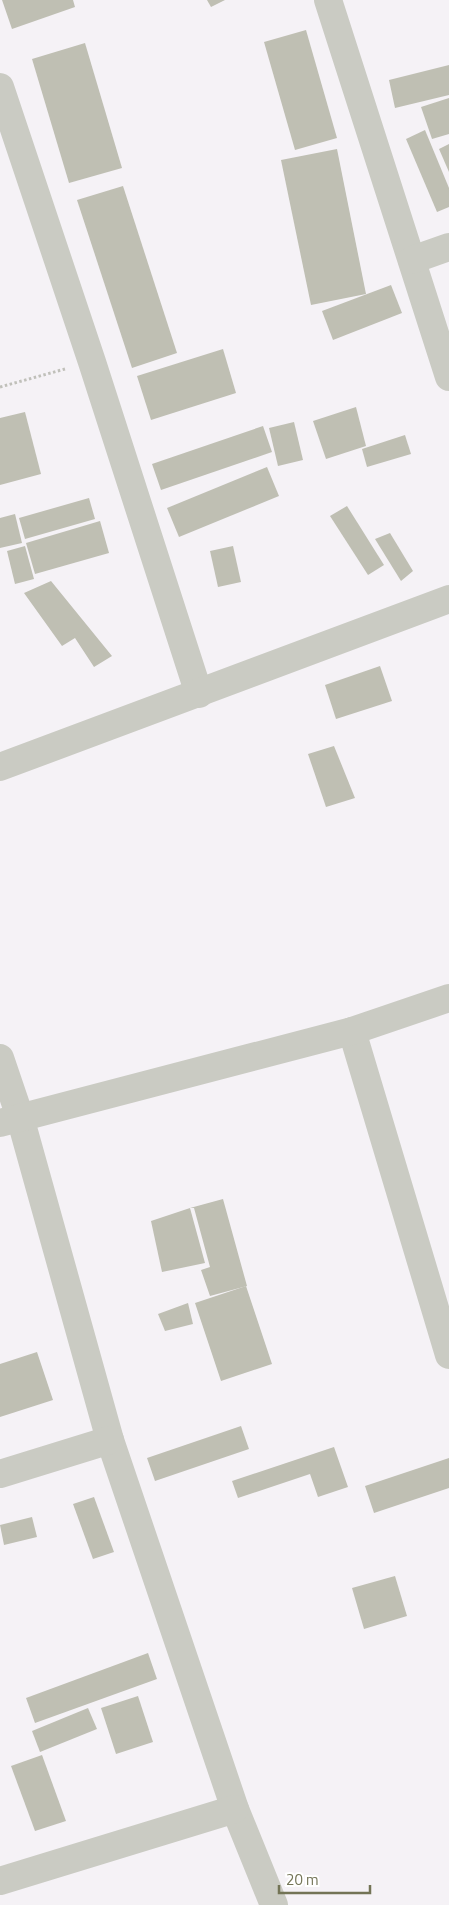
<svg xmlns="http://www.w3.org/2000/svg" width="449" height="1905" viewBox="0 0 449 1905" font-family="'Titillium Web',sans-serif">
<rect width="100%" height="100%" fill="#f5f2f6"/>
<!-- building -->
<g fill="#bfbfb3">
<polygon points="2,0 73,0 75,7 12,29"/>
<polygon points="207,0 225,0 211,7"/>
<polygon points="306,30 337,138 295,150 264,42"/>
<polygon points="85,43 122,168 69,183 32,59"/>
<polygon points="449,65 449,95 395,108 389,80"/>
<polygon points="449,98 449,134 432,139 421,107"/>
<polygon points="425,130 449,188 449,207 437,212 406,139"/>
<polygon points="449,144 449,172 439,149"/>
<polygon points="337,149 366,294 311,305 281,160"/>
<polygon points="123,186 177,353 132,368 77,200"/>
<polygon points="391,285 402,313 333,340 322,311"/>
<polygon points="223,349 236,393 151,420 137,376"/>
<polygon points="356,407 366,446 326,459 313,421"/>
<polygon points="25,412 41,474 0,485 0,418"/>
<polygon points="294,422 303,460 278,466 269,428"/>
<polygon points="263,426 272,452 161,490 152,464"/>
<polygon points="405,435 411,454 367,467 362,449"/>
<polygon points="267,467 279,496 179,537 167,508"/>
<polygon points="89,498 95,519 25,539 19,518"/>
<polygon points="347,506 384,565 368,575 330,516"/>
<polygon points="15,514 22,543 0,548 0,518"/>
<polygon points="100,521 109,553 35,574 26,543"/>
<polygon points="390,533 413,571 401,581 375,539"/>
<polygon points="25,546 34,579 15,584 7,551"/>
<polygon points="233,546 241,582 218,587 210,551"/>
<polygon points="51,581 112,656 94,667 75,638 62,646 24,593"/>
<polygon points="380,666 392,701 336,719 325,685"/>
<polygon points="334,746 355,798 326,807 308,754"/>
<polygon points="223,1199 247,1286 210,1296 201,1270 210,1267 194,1208 190,1208"/>
<polygon points="190,1208 205,1263 162,1272 151,1221"/>
<polygon points="246,1286 272,1364 221,1381 195,1303"/>
<polygon points="188,1303 193,1324 165,1331 158,1314"/>
<polygon points="37,1352 53,1400 0,1417 0,1364"/>
<polygon points="241,1426 249,1449 155,1481 147,1458"/>
<polygon points="334,1447 348,1487 318,1497 310,1474 238,1498 232,1481"/>
<polygon points="449,1458 449,1488 374,1513 365,1486"/>
<polygon points="94,1497 114,1552 93,1559 73,1504"/>
<polygon points="32,1517 37,1537 4,1545 0,1525"/>
<polygon points="395,1576 407,1616 364,1629 352,1588"/>
<polygon points="148,1653 157,1679 35,1723 26,1698"/>
<polygon points="138,1696 153,1742 116,1754 101,1708"/>
<polygon points="88,1708 97,1729 40,1752 32,1731"/>
<polygon points="42,1755 66,1821 35,1831 11,1766"/>
</g>
<g fill="none" stroke-linecap="round" stroke-linejoin="round">
<!-- path -->
<polyline stroke="#c0c0ba" stroke-width="3" stroke-dasharray="2.5 2.5" stroke-linecap="butt" points="0,387 65,369"/>
<!-- minor -->
<g stroke="#cacbc3" stroke-width="28">
<polyline points="328,0 449,377"/>
<polyline points="0,87 92,362 199,694"/>
<polyline points="412,260 449,247"/>
<polyline points="0,767 449,599"/>
<polyline points="352,1031 449,1355"/>
<polyline points="0,1058 20,1117 110,1440 235,1809 274,1905"/>
<polyline points="0,1123 352,1031 449,998"/>
<polyline points="0,1474 110,1440"/>
<polyline points="0,1881 235,1809"/>
</g>
</g>
<!-- scale -->
<path d="M279 1885v8h91v-8" fill="none" stroke="#737456" stroke-width="2.5"/>
<text x="286" y="1885" font-size="15" fill="#737456" stroke="#ffffff" stroke-width="4" paint-order="stroke">20 m</text>
</svg>
